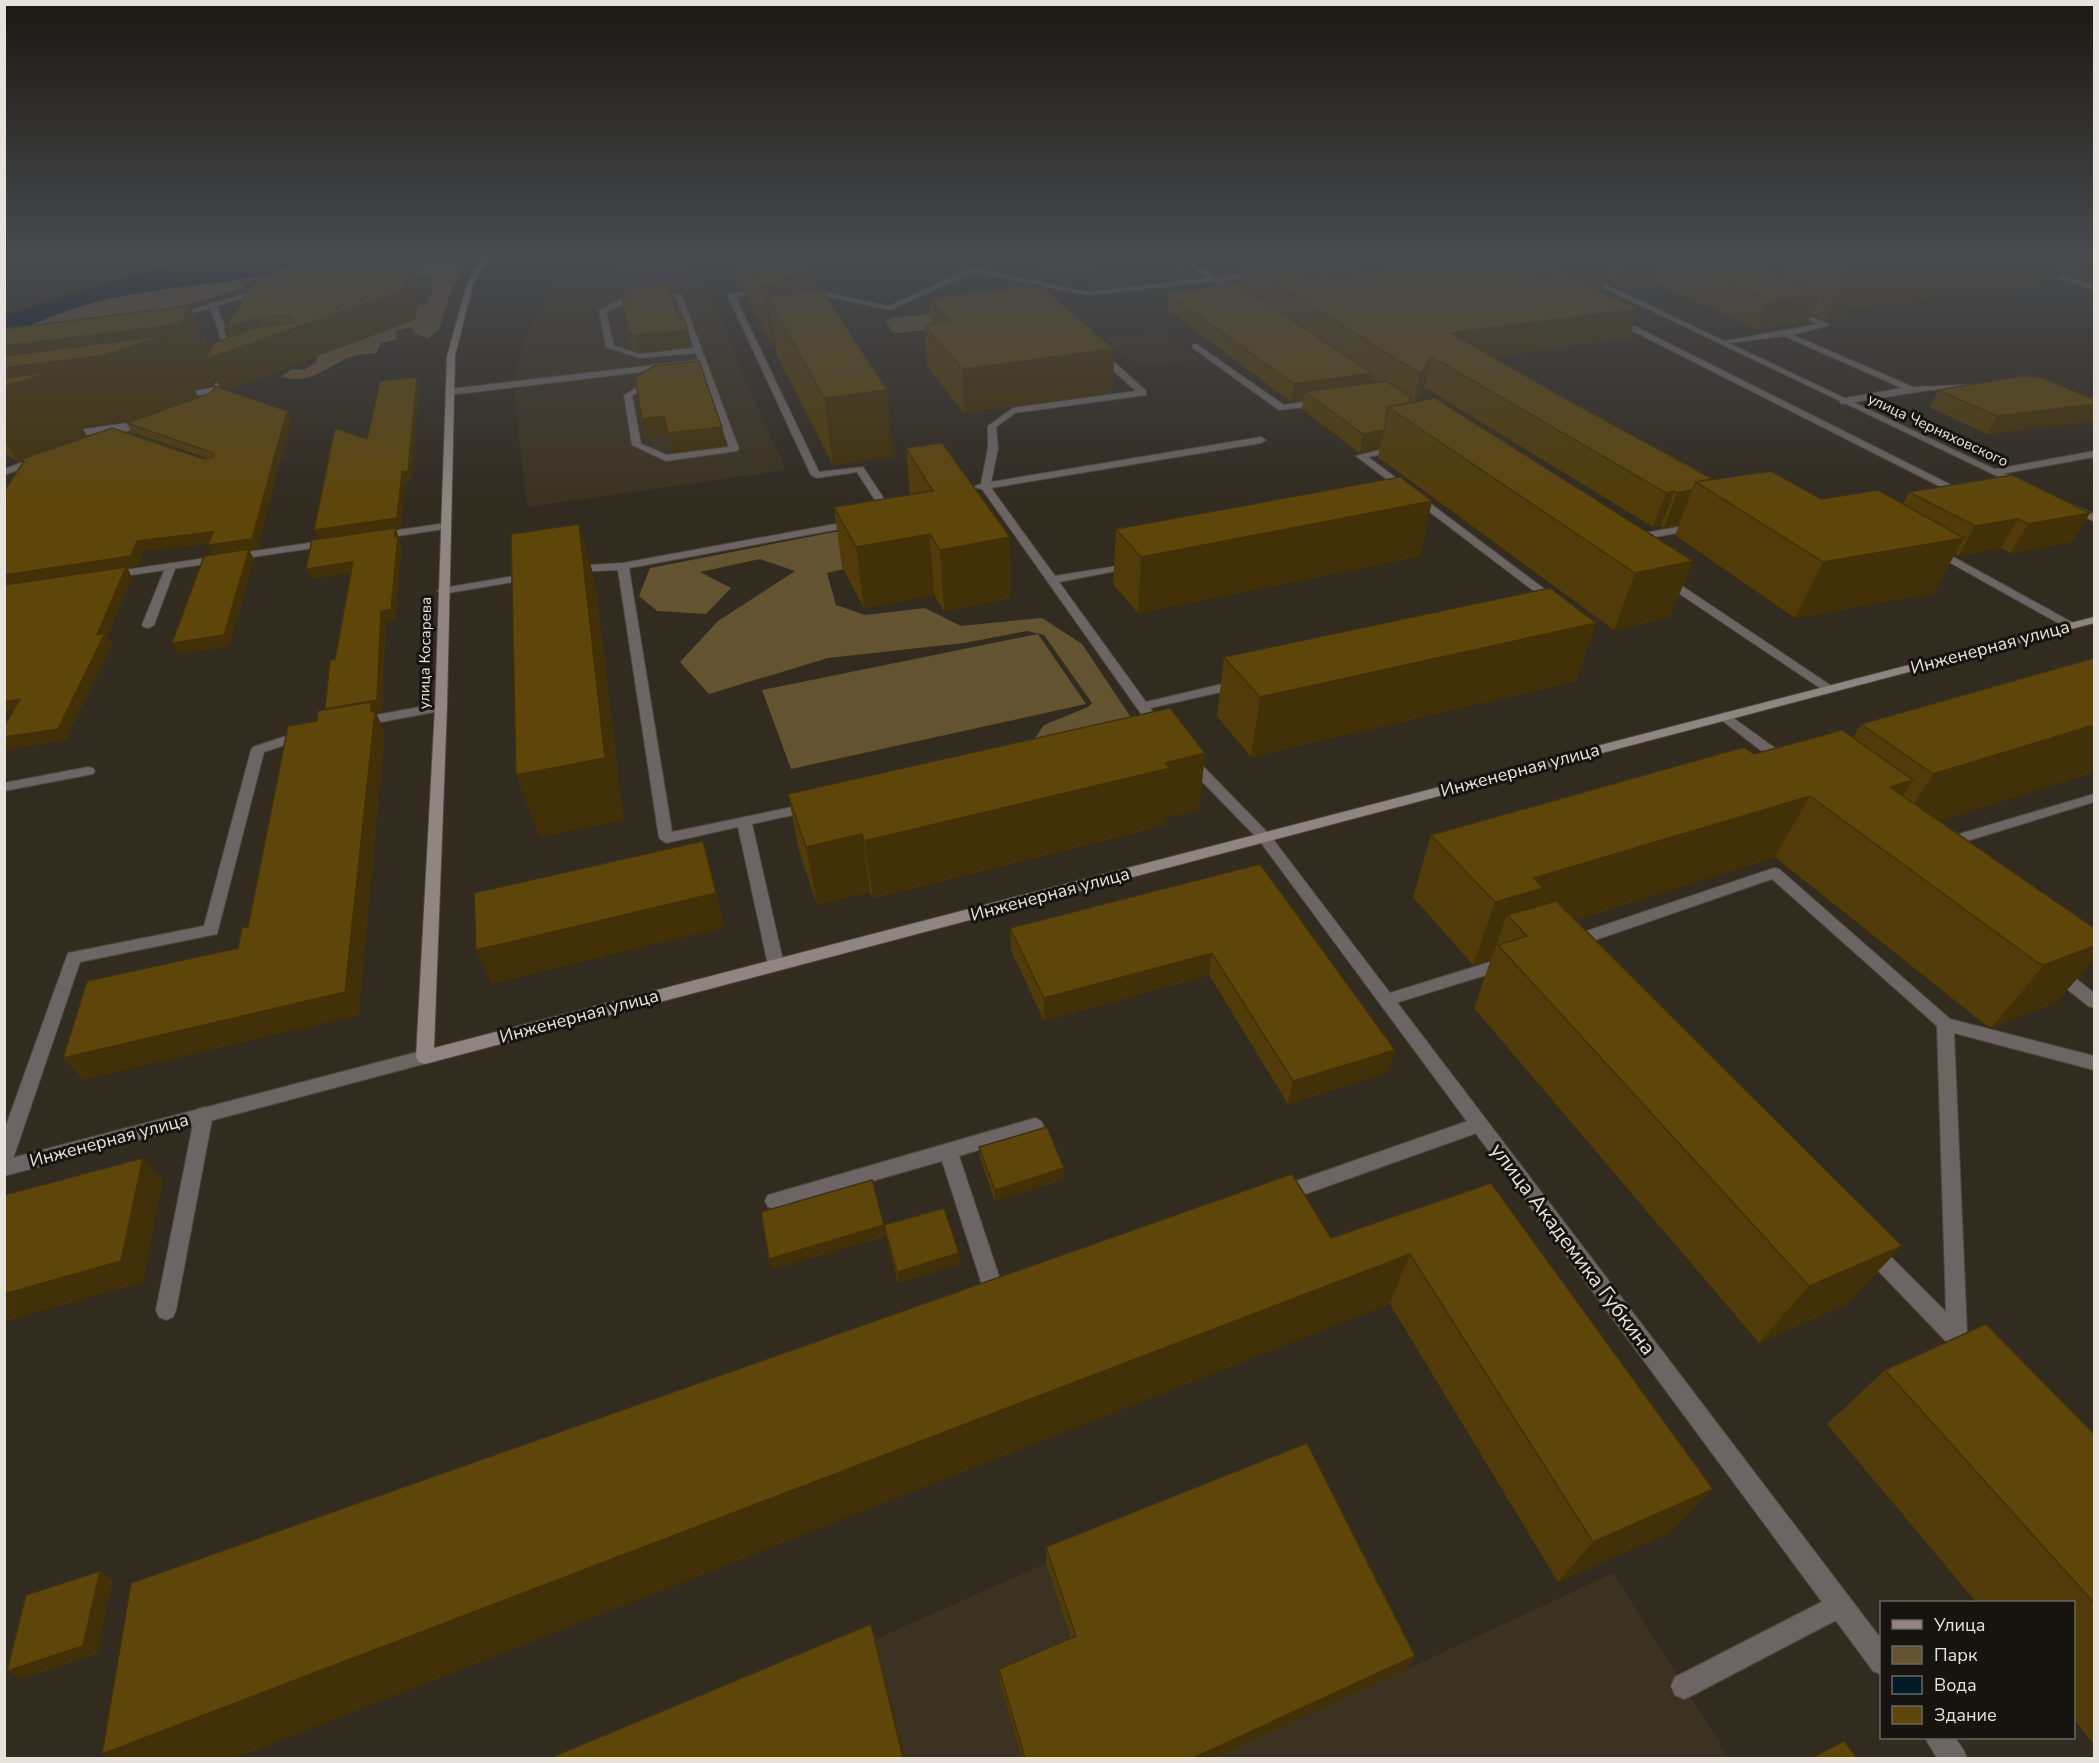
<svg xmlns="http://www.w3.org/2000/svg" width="2099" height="1763" viewBox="0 0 2099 1763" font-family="'Nunito Sans',sans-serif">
<rect width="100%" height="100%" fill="#312b20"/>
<!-- built -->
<g fill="#3b3221">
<polygon points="515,256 660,256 596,268 506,269"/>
<polygon points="1007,256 1162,256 1185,272 1177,276 1101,284 1065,280 989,266"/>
<polygon points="690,264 693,278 711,288 736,359 786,470 527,507 513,383 523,343 546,291 555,282 580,274"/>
<polygon points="1161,330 1200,359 1142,368 1105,338"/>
<polygon points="1046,1563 1405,1670 1613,1573 1729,1758 595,1758 876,1639"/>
</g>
<!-- green -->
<g fill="#645331">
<path d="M327 256H373C338 268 274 289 238 281L245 286 235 291 5 356V337C36 322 65 310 99 301 143 290 189 287 235 280 266 276 297 265 327 256Z"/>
<path d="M422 256H470L452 289 438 331 428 338 415 334 412 327 395 331 397 339 381 343 376 353C367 354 356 354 348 358 323 369 312 384 281 377L292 369 304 370 316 362 326 326 379 311 427 304 433 288 429 277 394 281 392 276 409 259Z"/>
<polygon points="956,311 965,325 899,333 892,332 886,321 892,318"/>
<polygon points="862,531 869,563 827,573 836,605 865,615 925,608 961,626 1042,618 1082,644 1136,725 1030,745 1044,725 1088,707 1092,703 1044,635 1027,631 964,643 828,658 709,694 680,662 718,621 795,571 760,559 700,572 731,588 706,614 657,611 639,596 650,568 834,532"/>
<polygon points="1038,634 1086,704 791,769 762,690"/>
</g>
<!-- water -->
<path fill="#001a28" d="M197 256H327C297 265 266 276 235 280 189 287 143 290 99 301 65 310 36 322 5 337V314Z"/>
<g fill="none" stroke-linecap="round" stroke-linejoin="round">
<!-- lane casing -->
<g stroke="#4e483e" stroke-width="2">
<g id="lane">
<polygon points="967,256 974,256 959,262 959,260"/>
<polygon points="972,268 1092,293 1088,295 973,272 890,310 789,288 792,286 889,306"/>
<polygon points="2041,269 2094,286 2094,290 2039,272"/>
<polygon points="767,290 765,293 735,296 819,472 863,467 896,517 895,519 887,519 857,472 816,478 811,475 727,294"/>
<path d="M681 294 739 449 737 451 666 461 632 445 624 395 653 378H656V382L632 396 641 444 667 455 729 447 700 365 449 395 445 392 449 389 698 360 696 353 640 358 606 347 599 310 624 298ZM676 297 694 348 640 354 614 346 606 313 626 302Z"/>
<polygon points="1793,309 1830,325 1793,335 1913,387 1963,385 1980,386 1984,388 1980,390 1929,390 1843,404 1840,403 1840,399 1902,388 1784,336 1723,344 1719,342 1818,324 1790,313"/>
<polygon points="1614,316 1961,490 1963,492 1955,494 1611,320"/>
<polygon points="1196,344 1284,405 1323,399 1327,402 1323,405 1279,410 1193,348 1193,344"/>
<polygon points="1097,352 1103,352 1146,391 1146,395 1015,413 996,427 998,448 991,482 1261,437 1266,440 1261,443 991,488 1055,576 1136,563 1136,567 1059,582 1146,702 1239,680 1245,684 1243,687 1150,708 1165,729 1159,733 1154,732 982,489 973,487 981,484 988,448 988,426 1013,408 1136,391 1097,356"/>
<polygon points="215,387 219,390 218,392 177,399 173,396"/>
<polygon points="135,422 138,423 138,427 64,438 60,435 64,432"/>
<polygon points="1399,445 1404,448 1402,450 1368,457 1559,600 1559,604 1551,604 1356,456"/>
<polygon points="2094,451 2094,457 1996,475 1991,472 1996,469"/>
<polygon points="857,520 861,521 861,525 629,568 672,832 812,803 819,807 812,811 752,824 784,965 782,969 770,969 768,965 738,827 666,843 659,838 618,570 574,572 569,569 574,566 623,563"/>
<polygon points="1695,524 1700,527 1699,529 1633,541 1628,538 1633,535"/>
<polygon points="1935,547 2075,624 2077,626 2071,629 2067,628 1931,552 1930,550"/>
<polygon points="171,563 176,566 154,625 148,628 144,627 142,625 166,566"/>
<polygon points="532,573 537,576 536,578 443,594 437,591 443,588"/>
<polygon points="441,703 445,704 447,707 445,710 360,726 354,722 360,718"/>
<polygon points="1725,712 1790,759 1792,762 1790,765 1780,765 1720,719 1719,716"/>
<polygon points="304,730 309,731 311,734 309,737 264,752 217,934 80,962 13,1159 11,1165 4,1167 4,1131 68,953 204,926 251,750 253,747"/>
<polygon points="1190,757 1195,758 1269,834 1271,837 1269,840 1259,840 1185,764 1183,761"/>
<polygon points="2094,794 2094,802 1944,848 1937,843 1939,840"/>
<polygon points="1774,868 1779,869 1950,1019 2094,1056 2094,1070 1954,1033 1967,1333 1978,1344 1981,1351 1978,1358 1970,1361 1962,1358 1864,1256 1861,1250 1864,1244 1871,1241 1878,1244 1946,1312 1937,1026 1772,879 1578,946 1566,946 1564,942 1566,938"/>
<polygon points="1506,957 1512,959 1514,963 1512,967 1386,1006 1380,1004 1378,1000 1380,996"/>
<polygon points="2058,967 2064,969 2094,993 2094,1008 2088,1006 2052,977 2050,973 2052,969"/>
<polygon points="204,1107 210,1109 213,1114 176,1310 173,1317 166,1320 159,1317 156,1310 195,1114 198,1109"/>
<polygon points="1479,1117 1485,1120 1488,1125 1485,1130 1283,1202 1276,1200 1273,1194 1276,1188"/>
<polygon points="1035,1118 1041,1121 1044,1126 1041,1131 959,1156 1005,1294 1002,1301 995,1304 988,1301 985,1294 942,1161 775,1209 768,1207 765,1201 768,1195 775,1193"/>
<polygon points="1839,1593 1848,1596 1851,1605 1848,1614 1693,1695 1684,1699 1675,1695 1671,1686 1675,1677"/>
</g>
</g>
<!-- street casing -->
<g stroke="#4e483e" stroke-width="2">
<g id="street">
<polygon points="398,256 408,256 356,270 353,268"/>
<polygon points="1176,256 1183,256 1215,277 1262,272 1265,274 1221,281 1244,295 1241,299 1213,281 1088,295 1084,293 1208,278"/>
<polygon points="1583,276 1587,276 2026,484 2018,486 1583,278"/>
<path d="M263 289 265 292 216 306C234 343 235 364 214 400L202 402 201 400C231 379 224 337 210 308L173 318 169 316Z"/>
<polygon points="148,417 152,420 151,422 103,440 95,438"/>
<polygon points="38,457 41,458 41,462 4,475 4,469"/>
<polygon points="2066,505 2074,505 2094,514 2094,521 2066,509"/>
<polygon points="446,523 451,526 450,528 378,539 373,536 378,533"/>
<polygon points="330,540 335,543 334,545 111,578 106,575 111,572"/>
<polygon points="1666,577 1670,578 1836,689 1834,692 1826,692 1662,582 1662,578"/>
<polygon points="88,767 93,768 95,771 93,774 4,791 4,783"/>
<polygon points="1264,832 1269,834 1882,1640 1882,1675 1873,1671 1259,840 1257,837 1259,834"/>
<polygon points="425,1050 431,1052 434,1057 431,1062 4,1176 4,1160"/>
<polygon points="1925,1738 1955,1738 1963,1749 1967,1758 1937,1758"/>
</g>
</g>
<!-- secondary casing -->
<g stroke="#4e483e" stroke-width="2">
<polygon id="secondary" points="483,256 489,256 473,284 455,356 447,707 434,1048 2094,617 2094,623 425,1064 419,1062 416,1057 435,707 447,356 467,284"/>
</g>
<!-- lane -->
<use href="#lane" fill="#6c6563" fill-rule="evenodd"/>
<!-- street -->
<use href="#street" fill="#6c6563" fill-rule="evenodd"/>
<!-- secondary -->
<use href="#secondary" fill="#908581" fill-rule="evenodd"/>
</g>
<!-- wall -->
<g fill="#513c09" fill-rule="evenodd">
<polygon points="730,256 801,256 809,268 812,292 893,456 833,465 777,356 775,344 772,346 747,297 745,290 743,290 732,269"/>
<polygon points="984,256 1115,256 1081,273"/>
<path d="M1220 256H2094V275L2076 278 2060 272 2056 280 2023 284 2021 288 1848 309 1845 318 1825 320 1812 314 1808 322 1757 329 1654 283 1617 287 1604 281 1602 289H1597L1638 309 1629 338 1492 357 1566 399 1713 479 1821 499 1903 504 1909 492 2090 513 2072 542 2010 553 2001 548 1958 556 1955 554 1933 593 1795 618 1675 535 1679 525 1664 528 1661 526 1653 527 1425 388 1416 402 1693 561 1670 617 1614 630 1378 457 1380 448 1360 453 1302 409 1303 400 1291 402 1166 308 1167 293 1242 287 1243 271ZM1372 379 1378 382 1372 383Z"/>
<path d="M414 260 423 288 415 320 226 390 291 420 257 549 249 550 254 559 229 646 179 654 213 554 208 545 209 543 143 551 137 566 127 568 132 577 107 637 112 644 65 740 7 749 4 747V727L13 712 24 461 23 460 18 462 4 453V329L210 351 227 338 224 330 284 274ZM214 376 220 388 211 393 127 423 131 432 207 458 204 459 87 437 82 427 198 397 194 388 211 385Z"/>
<polygon points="929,298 1113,392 964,413 927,366 924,325 930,325"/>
<polygon points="678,318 691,346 640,352 632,349 628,333"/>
<polygon points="1938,390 2094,421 1987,434 1929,407"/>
<polygon points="906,448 1011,598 944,611 934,595 864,608 842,567 834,507 910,495"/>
<polygon points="1432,501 1420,556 1138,613 1113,584 1116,529"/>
<polygon points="1596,623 1576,681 1251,757 1217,716 1224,657"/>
<polygon points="1861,724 2094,772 1939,821 2094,928 2057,1002 1992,1027 1987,1026 1775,857 1575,920 1847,1304 1759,1343 1474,1008 1491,959 1473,965 1413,897 1431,835 1754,754 1853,738"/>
<polygon points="1205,753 1199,810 1165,818 1165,825 873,898 870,892 817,905 799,851 788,794"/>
<polygon points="1260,864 1388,1072 1288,1104 1209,975 1044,1021 1011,950 1010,928"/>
<polygon points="979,1147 1064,1168 1064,1179 995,1201 980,1158"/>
<polygon points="1491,1183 1670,1532 1558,1582 1390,1304 1331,1238"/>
<polygon points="884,1225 960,1264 898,1283 886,1236 773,1269 769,1259"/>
<polygon points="1885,1370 2094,1434 2094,1744 2073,1719 2073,1602 1976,1602 1827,1424"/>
<polygon points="1046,1547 1415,1656 1405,1670 1214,1758 1022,1758 1000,1682 999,1669 1071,1638 1046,1563"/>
</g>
<!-- shaded-wall -->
<g fill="#423108">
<polygon points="20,256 33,256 4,279 4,268"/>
<polygon points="737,256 740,256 745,290 743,290"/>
<polygon points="1082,256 1115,256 1081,273"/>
<polygon points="1248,256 1260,256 1258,272 1247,266"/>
<polygon points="1450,256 1500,256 1495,277 1425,285 1431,258"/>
<polygon points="1663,256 1654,283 1617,287 1625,260"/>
<polygon points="1834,256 2069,256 2056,280 2023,284 2021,288 1848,309 1845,318 1825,320 1849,263"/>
<polygon points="2088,256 2094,256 2094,275 2076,278"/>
<polygon points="414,260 423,288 415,320 221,391 214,376 211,385 194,388 198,397 135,420 82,427 87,437 18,462 4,440 4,346 190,306 213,357 233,350 224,330 259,317 268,338"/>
<polygon points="1416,260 1411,288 1303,301 1302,277 1303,274"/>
<polygon points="1610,261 1602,289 1546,295 1553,268"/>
<polygon points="1787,261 1777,288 1757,291 1768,263"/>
<polygon points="809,268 816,325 768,297 775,344 772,346 763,287"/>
<polygon points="1820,294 1808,322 1757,329 1768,300"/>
<polygon points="1638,309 1629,338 1444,363 1451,333"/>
<polygon points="688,330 691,346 640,352 636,335"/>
<polygon points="1114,349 1113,392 964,413 962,369"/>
<polygon points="1432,357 1425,388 1413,406 1420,374"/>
<polygon points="1373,373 1370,390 1304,392 1303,400 1291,402 1294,384"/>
<polygon points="417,377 420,386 411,481 405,481 401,527 396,528 399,538 399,541 402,547 395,620 386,621 382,711 376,712 385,733 359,1015 83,1080 63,1058 345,992 330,720 381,611 397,543 319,539 314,530 402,472"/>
<polygon points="887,390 893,456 833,465 824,398"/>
<polygon points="2094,404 2094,421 1987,434 1997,416"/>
<polygon points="287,411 291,420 257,549 249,550 254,559 229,646 179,654 172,643 213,555 208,545"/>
<polygon points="664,416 722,427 726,445 672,452 668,434 646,437 642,419"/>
<polygon points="1384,430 1380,448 1360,453 1363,434"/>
<polygon points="1692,490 1679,525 1664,528 1677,493"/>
<polygon points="1674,491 1661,526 1653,527 1666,493"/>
<polygon points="1432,501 1420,556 1138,613 1141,557"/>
<polygon points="2090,513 2072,542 2010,553 2028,524"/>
<polygon points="2018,519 2001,548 1958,556 1975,526"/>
<polygon points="579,524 595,580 624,820 539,837 516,775"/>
<polygon points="213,532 218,542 143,551 137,566 127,568 132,577 107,637 112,644 65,740 7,749 4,747 4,737 58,729 4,586 4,575 137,541"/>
<polygon points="930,534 934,595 864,608 856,547"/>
<polygon points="1010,537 1011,598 944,611 940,550"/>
<polygon points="1964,538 1933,593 1795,618 1823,562"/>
<polygon points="1693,561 1670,617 1614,630 1635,573"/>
<polygon points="353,562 357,572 311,579 306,569"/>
<polygon points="1596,623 1576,681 1251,757 1260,697"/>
<polygon points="20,699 28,710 4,714 4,702"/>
<polygon points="2094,725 2094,772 1893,836 1933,774"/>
<polygon points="1205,753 1199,810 1165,818 1165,825 873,898 864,841 1165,763"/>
<polygon points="1913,780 1874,842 1890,787"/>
<polygon points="1810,796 1775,857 1526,936 1507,915 1491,959 1473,965 1495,902 1534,878"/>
<polygon points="862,834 870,892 817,905 806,847"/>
<polygon points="703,841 725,927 492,984 476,950"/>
<polygon points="2094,946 2094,959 2057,1002 1992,1027 2044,965"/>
<polygon points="1212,953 1209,975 1044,1021 1044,998"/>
<polygon points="1395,1050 1388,1072 1288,1104 1293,1081"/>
<polygon points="143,1158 163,1180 143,1282 4,1322 4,1294"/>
<polygon points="1064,1168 1064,1179 995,1201 995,1190"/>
<polygon points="884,1225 886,1236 773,1269 769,1259"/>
<polygon points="1902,1246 1847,1304 1759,1343 1809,1286"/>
<polygon points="959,1253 960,1264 898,1283 897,1272"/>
<polygon points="1410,1254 1390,1304 236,1758 112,1758 102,1754"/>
<polygon points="1713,1489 1670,1532 1558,1582 1593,1542"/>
<polygon points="100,1571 113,1580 97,1654 22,1679 7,1671"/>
<polygon points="871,1624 876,1639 905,1758 903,1758"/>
<polygon points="1415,1656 1405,1670 1214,1758 1193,1758"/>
</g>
<!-- building -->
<g fill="#5e460b" stroke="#423108" stroke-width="1.5">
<polygon points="4,256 20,256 4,268"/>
<polygon points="745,256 801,256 809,268 763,287"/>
<polygon points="1265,256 1408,256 1416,260 1303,274 1302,277 1308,280 1499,258 1540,280 1549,278 1551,276 1512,256 1597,256 1610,261 1553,268 1638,309 1451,333 1566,399 1713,479 1696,482 1692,490 1677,493 1674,491 1666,493 1432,357 1420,374 1244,264 1244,261 1269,258"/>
<polygon points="1427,256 1450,256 1431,258"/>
<polygon points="1616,256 1662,256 1625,260"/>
<polygon points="1663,256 1728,256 1820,294 1768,300"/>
<polygon points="1749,256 1790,256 1787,261 1768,263"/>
<polygon points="1829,256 1855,256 1869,261 1849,263"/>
<polygon points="414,260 404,290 206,359 214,343 263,325 294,323 292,315 259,317 224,330 257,276 284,274 302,269"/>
<polygon points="669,284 678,318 683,317 688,330 636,335 628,333 622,297 631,296 629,288"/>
<polygon points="1237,284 1373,373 1294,384 1167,293"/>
<polygon points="1040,285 1114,349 962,369 924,325 951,322 929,298"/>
<polygon points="823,291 887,390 824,398 768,297"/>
<polygon points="190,306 182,324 4,346 4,329"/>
<polygon points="168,335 101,356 4,368 4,356"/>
<polygon points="699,361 722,427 668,433 664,416 642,419 635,377 654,366"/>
<polygon points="51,372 4,387 4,378"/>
<polygon points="2022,376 2040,377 2094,399 2094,404 1997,416 1938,390"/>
<polygon points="417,377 408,471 402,472 397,518 314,530 335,428 367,439 380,381"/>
<polygon points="1386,381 1411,397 1407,403 1388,407 1384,430 1363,434 1304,392"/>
<polygon points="215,386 287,411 252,539 208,545 213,532 137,541 131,556 4,575 4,491 24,461 22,459 112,428 204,459 213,457 213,453 127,423 211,393"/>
<polygon points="1435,398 1693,561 1635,573 1388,407"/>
<polygon points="942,443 1010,537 940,550 930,534 856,547 834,507 933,491 906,448"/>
<polygon points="1771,471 1821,499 1878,490 1964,538 1823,562 1696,482"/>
<polygon points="2012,475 2090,513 2028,524 2018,519 1975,526 1909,492"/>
<polygon points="1400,477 1432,501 1141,557 1116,529"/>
<polygon points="579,524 605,758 516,775 511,534"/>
<polygon points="396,528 394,537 398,537 391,609 381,611 377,700 325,709 330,660 335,659 353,562 306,569 312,540"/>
<polygon points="249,549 224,635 172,643 204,556"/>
<polygon points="126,567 97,635 105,633 58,729 4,737 4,727 20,699 4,702 4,585"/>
<polygon points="1550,588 1596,623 1260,697 1224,657"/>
<polygon points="2094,658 2094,725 1933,774 1861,724"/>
<polygon points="371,702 371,712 375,711 345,992 63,1058 87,981 238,948 242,928 248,927 288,726 317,721 318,711"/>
<polygon points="1170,708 1205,753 1165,763 1170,768 864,841 862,834 806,847 788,794"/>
<polygon points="1842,730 1913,780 1890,787 2094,928 2094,946 2044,965 2038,963 1810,796 1534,878 1543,888 1495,902 1431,835 1744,747 1754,754"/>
<polygon points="703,841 716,893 476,950 474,893"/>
<polygon points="1260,864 1395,1050 1293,1081 1212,953 1044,998 1010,928"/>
<polygon points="1556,901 1902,1246 1809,1286 1498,945 1527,936 1507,915"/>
<polygon points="1047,1127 1064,1168 995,1190 979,1147"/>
<polygon points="143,1158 121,1261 4,1294 4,1195"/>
<polygon points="1292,1174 1331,1238 1491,1183 1713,1489 1593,1542 1410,1254 102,1754 131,1583"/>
<polygon points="872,1180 884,1225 769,1259 761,1212"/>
<polygon points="944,1208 959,1253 897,1272 884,1225"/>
<polygon points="1986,1324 2094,1434 2094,1603 1885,1370"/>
<polygon points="1307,1443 1415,1656 1193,1758 1025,1758 999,1669 1076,1636 1046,1547"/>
<polygon points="100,1571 83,1646 7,1671 26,1595"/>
<polygon points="871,1624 903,1758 550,1758"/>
<polygon points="1844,1741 1857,1758 1812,1758"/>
</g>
<!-- sky -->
<linearGradient id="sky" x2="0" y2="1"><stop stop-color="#1b1812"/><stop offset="0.51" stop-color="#484a4e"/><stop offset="1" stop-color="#484a4e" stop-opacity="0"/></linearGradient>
<rect width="2099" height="502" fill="url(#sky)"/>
<g text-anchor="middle" stroke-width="6" stroke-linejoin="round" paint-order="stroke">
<!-- far-street labels -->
<g font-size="15" fill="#e7e3dc" stroke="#17140f">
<text transform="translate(1938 430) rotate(25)" y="5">улица Черняховского</text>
<text transform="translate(425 653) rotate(-89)" y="5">улица Косарева</text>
</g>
<!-- street labels -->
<g font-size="18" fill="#e7e3dc" stroke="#17140f">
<text transform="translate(1990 647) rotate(-15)" y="6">Инженерная улица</text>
<text transform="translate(1520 770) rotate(-15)" y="6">Инженерная улица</text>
<text transform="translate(1050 894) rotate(-15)" y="6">Инженерная улица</text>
<text transform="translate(579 1016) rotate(-15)" y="6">Инженерная улица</text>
<text transform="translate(109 1140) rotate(-15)" y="6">Инженерная улица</text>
</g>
<!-- near-street labels -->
<g font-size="21" fill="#e7e3dc" stroke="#17140f">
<text transform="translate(1573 1249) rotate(53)" y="7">улица Академика Губкина</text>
</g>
</g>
<!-- border -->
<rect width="2099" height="1763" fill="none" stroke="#e7e3dc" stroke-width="12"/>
<!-- legend -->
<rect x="1880" y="1601" width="195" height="138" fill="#17140f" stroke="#6a6761" stroke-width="1.5"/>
<rect x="1892" y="1620" width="30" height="9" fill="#908581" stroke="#6a6761" stroke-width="1.5"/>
<text x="1934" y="1631" font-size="18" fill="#e7e3dc">Улица</text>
<rect x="1892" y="1646" width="30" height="18" fill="#645331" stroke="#6a6761" stroke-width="1.5"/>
<text x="1934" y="1661" font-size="18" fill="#e7e3dc">Парк</text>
<rect x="1892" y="1676" width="30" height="18" fill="#001a28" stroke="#6a6761" stroke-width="1.5"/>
<text x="1934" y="1691" font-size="18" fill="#e7e3dc">Вода</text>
<rect x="1892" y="1706" width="30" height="18" fill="#5e460b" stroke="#6a6761" stroke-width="1.5"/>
<text x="1934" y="1721" font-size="18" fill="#e7e3dc">Здание</text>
</svg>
